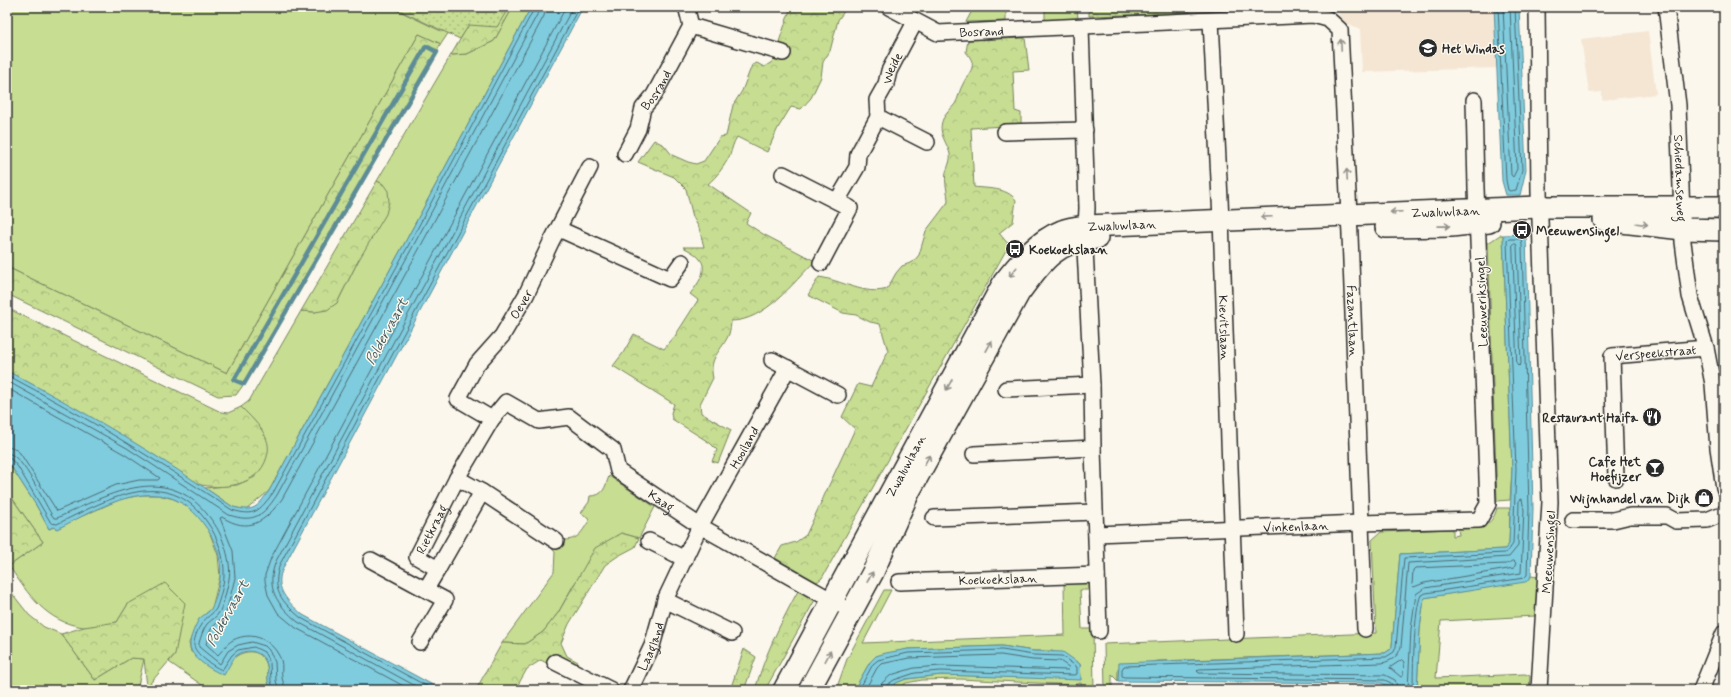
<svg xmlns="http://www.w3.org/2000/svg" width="1731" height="697" viewBox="0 0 1731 697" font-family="Mynerve,sans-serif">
<defs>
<pattern id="forest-crowns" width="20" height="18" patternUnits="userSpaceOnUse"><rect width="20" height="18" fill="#c6dd92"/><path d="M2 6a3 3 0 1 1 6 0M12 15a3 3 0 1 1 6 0" fill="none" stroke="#aabe7e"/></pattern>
<pattern id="park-dots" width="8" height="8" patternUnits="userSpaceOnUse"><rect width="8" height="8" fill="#c6dd92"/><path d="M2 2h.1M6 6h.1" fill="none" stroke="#aabe7e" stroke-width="1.8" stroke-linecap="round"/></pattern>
</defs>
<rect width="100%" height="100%" fill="#fbf7ec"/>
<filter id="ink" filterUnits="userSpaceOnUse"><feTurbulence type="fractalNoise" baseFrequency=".025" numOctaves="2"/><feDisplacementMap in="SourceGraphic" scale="8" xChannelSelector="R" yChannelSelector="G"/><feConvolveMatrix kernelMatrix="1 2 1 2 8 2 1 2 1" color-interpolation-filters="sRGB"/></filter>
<g filter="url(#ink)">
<!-- built -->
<g fill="#f5e6d3">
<polygon points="1340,7 1494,7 1497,68 1362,72 1360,29 1338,19"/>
<polygon points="1648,31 1656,94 1602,100 1602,92 1589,93 1581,39"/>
</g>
<!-- green -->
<g fill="#c6dd92" stroke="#78845e">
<polygon points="7,7 391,7 441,31 449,32 441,44 419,34 227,373 7,267"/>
<polygon points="513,7 531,7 403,246 269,491 246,510 233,507 205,488 237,485 255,477 255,422 241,407 249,401 301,311 315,312 337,303 357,263 383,184 377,181 451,55 467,54 494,41"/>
<polygon points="974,7 1006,7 1006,21 966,22"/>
<polygon points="1045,7 1077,7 1078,19 1045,20"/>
<polygon points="1201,7 1319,7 1236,11"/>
<polygon points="1500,235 1503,235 1512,469 1510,500 1497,501 1488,243"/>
<path d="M7 460 36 505 49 529 78 518 121 499 142 495H158L174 499 186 505 199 516 209 531 218 555 220 576 212 608 199 620 189 643 191 652 235 657C246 649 263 649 267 666 269 675 266 681 271 690H209L169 662 175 654 128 604 117 622C107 624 94 628 83 627 46 622 28 594 9 566L43 542 7 491Z"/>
<path d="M609 476 655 507 639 538 621 533 574 584 558 613 543 632 525 644 502 643 554 572 555 552 551 548 558 540C578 541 580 535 590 519L581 513 589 502 590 496C604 496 605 487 609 476Z"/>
<path d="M1497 508H1510L1509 544 1505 549 1400 554 1392 646 1391 649 1385 653 1158 661 1118 668V681L1112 675V690H1105L1104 644 1376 633 1372 540 1381 532 1453 529V536L1459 535 1458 529C1477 528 1491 530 1497 508Z"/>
<polygon points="1531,576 1538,577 1535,616 1441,621 1436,678 1525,674 1530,676 1529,690 1417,690 1420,629 1424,598 1529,580"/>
<polygon points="1091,582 1091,590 1080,590 1082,629 1093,629 1094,690 1081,690 1081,683 1073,685 960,679 922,680 906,683 895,690 888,690 896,683 906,679 941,675 1081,679 1080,664 1052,651 1033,651 1002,646 908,649 876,656 870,662 854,690 836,690 847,659 884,590 891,590 863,643 1065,635 1064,583"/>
<polygon points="7,587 29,615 44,627 61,634 95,680 131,658 144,659 137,690 7,690"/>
</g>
<!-- forest -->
<g fill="url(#forest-crowns)" stroke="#78845e">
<polygon points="479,7 513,7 494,41 467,54 451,55"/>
<path d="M791 7H847L838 20 830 51 823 62 821 77 811 98 801 109 791 107 778 128 767 152 737 137C733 143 732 149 730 155 724 167 717 176 708 184L751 213 746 223 763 234 815 261C793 283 765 321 731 321 731 325 730 330 729 334 722 351 708 357 713 378L700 404 701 413 731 430 718 463 712 461 717 450 710 443 672 419 671 413 674 404 613 366 623 353 634 334 664 349 675 336 698 300 690 294C697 285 710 269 699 258 695 253 688 250 683 247H704L699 228 693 217 686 189 674 177 638 162 654 140 664 145 672 155 688 162 696 164 704 161 720 137 726 136 733 105 742 91 752 65 757 63 764 67 772 62Z"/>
<polygon points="1089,7 1169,7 1195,13 1089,16"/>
<polygon points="419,34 441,44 244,384 236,395 218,396 7,294 7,267 227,373"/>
<path d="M1025 38 1029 70 1013 71 1015 111 1021 113V125L971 128 974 187C988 189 1006 187 1016 200L1013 222 999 233 1009 245 822 578 817 582 775 558 782 546 796 542 806 535 855 429 842 417 858 384 871 387 888 351 880 324 870 322 856 315 843 313 808 295 819 277C841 280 866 296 887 289L896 273 902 266 913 262 919 255 926 231 948 202C948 192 944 182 946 172 948 166 951 160 950 154 947 142 937 133 943 119 946 113 951 109 955 104 959 98 959 90 963 84 969 71 979 67 966 52L968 40Z"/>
<polygon points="377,181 383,184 388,191 389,202 386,214 357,263 337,303 327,310 315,312 301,311"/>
<path d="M7 308 221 412 228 413 241 407C252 418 271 435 268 452 263 484 228 490 201 485 192 483 169 465 160 459 109 429 59 398 7 371Z"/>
<polygon points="7,491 43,542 9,566 7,563"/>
<polygon points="621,533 639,538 635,547 618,556 605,565 569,624 561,643 567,656 578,662 570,676 541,660 527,669 515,690 485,690 478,686 502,643 525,644 543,632 558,613 595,548"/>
<polygon points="165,583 185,603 175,654 147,687 144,659 131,658 95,680 61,634 84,627 117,622 128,604"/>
<path d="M799 589 816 598 765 690H755C765 654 781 622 799 589Z"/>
<polygon points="744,649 756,657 744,690 730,690"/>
</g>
<!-- park -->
<polygon fill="url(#park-dots)" stroke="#78845e" points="392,7 509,7 497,27 469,25 460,39"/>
<!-- water -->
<g fill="#7fccde" stroke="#5d8c96">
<path d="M531 7H583L284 566C283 569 280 574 280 578 278 594 293 606 303 615L442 690H271C266 681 269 674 267 665 263 651 247 647 236 656 231 661 228 669 224 675 213 671 190 658 190 645 189 639 196 624 199 619 203 615 210 612 212 607 216 599 219 586 220 577 223 561 215 539 205 526 165 467 105 505 57 529L53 527 49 529 36 505 7 460V371C85 411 161 457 233 507 255 512 256 508 269 491L403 246Z"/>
<polygon points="1494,7 1519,7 1526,170 1520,195 1506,195 1502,181"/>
<polygon points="1526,234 1533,508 1531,576 1529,580 1525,582 1424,598 1420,629 1417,690 1389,690 1388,686 1381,683 1118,681 1119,663 1385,653 1391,649 1392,646 1400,554 1505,549 1509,544 1512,469 1503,235"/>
<polygon points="1002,646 1034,651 1063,652 1080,664 1081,680 941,675 906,679 896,683 888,690 854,690 870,662 876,656 886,653 908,649"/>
</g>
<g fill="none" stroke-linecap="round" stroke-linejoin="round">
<!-- shore -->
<g stroke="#4d6b73" stroke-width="1">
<polyline points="1498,7 1506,180 1508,190 1510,191 1516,190 1522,170 1515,7"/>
<polyline points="1503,7 1511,175 1513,177 1517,169 1510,7"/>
<polygon points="1513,244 1516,244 1517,246 1521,364 1519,366 1517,364"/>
<path d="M7 375C85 416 159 462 232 510 255 517 259 511 273 493L407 248 535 7"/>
<path d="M7 381 127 448 229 515C254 523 263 516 277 495L411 250 538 13 540 7"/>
<polyline points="7,388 124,454 160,478 158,480 139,480 116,485 57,511 20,453 14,448 7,447"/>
<path d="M7 453C24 454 44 505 54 518H57C111 493 170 459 213 522 223 535 232 563 229 579 227 589 224 602 220 611 217 617 211 620 207 624 203 629 201 637 199 643V647L220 664 228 651 238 645 252 642 265 646 269 650 275 662 276 681 279 690"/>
<path d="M7 458 11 459 18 467 51 523 57 524C105 501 167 463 207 522 218 537 225 558 224 576 224 584 219 602 216 609 213 614 206 617 203 622 199 626 194 638 194 644 193 653 214 667 222 670L232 655 238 650 254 647 264 652 270 663 271 682 274 690"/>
<polygon points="1514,561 1516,563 1514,568 1424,583 1414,587 1412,585 1413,570 1415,568 1506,564"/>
<polygon points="1402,660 1404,662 1403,676 1401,677 1390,668"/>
<path d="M285 690C285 686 283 682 282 678 281 672 283 666 281 660 273 640 253 630 233 640 226 644 223 650 218 655L206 644 211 629 226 613 235 578 233 551 220 518 222 517C249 534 265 522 282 499L417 253 544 16 546 7"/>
<polyline points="411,690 296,628 278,613 268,595 265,581 265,575 271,558 566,7"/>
<path d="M423 690 298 622C277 604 265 589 276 561L573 7"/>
<path d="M434 690 301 618C281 601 271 590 280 564L579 7"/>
<polyline points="859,690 873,664 878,660 908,653 1002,650 1033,655 1062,656 1077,667 1077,674 1075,675 941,671 915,673 894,680 887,685 885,690"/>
<polyline points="865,690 877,668 881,664 909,658 1001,655 1033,660 1060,661 1070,668 1068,670 941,666 914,668 891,675 882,683 880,690"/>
<path d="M1393 690 1391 683 1385 680 1124 677 1122 676V669L1124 666 1158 665 1386 657 1394 652 1396 647 1404 558 1505 553 1508 551 1513 544 1516 469 1507 241 1509 239H1521L1522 245 1529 509 1527 575 1524 578 1426 593 1421 595C1414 609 1413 671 1413 690"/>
<path d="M1398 690 1395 680 1385 675 1199 673 1197 671 1199 669 1382 663C1391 661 1398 657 1401 647L1408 563 1509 557 1518 546 1519 500 1522 499 1524 510 1521 573 1425 588 1416 594 1411 629 1408 690"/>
</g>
<!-- stream -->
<polygon stroke="#5d8c96" stroke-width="4.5" points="426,46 437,52 244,384 234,380"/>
<!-- minor casing -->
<g stroke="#2b2b2b" stroke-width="18">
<g id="minor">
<path id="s1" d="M889 7 938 33 1313 15 1328 19 1340 30 1350 235 1365 629"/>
<polyline points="1537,7 1539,191 1550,502 1539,690"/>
<path id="s2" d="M1666 7 1678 105 1683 242 1690 296 1706 348 1713 384 1718 448 1724 488"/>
<path id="s3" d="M1211 21 1221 219 1236 634"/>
<polyline points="691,26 783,53"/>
<polyline points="1081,27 1087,208 1085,249 1092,385 1093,448 1099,631"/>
<polyline points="878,117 927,142"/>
<polyline points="1005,132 1085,130"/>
<path id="s4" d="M625 154 638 129 643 108 654 95 691 26 687 10 689 7"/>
<polyline points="783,174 850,208 821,263"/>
<path id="s5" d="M837 201 857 167 858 154 878 117 877 100 886 84 889 71 915 22"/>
<polyline points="559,229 670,279 682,262"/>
<polyline points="772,360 838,395"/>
<polyline points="1006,389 1092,385"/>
<path id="s6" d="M492 419 458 399 477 364 502 336 526 295 551 242 590 167"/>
<polyline points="974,454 1093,448"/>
<polyline points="457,478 482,492 556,541"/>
<path id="s7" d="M1616 478 1612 356 1706 348"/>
<polyline points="934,518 1095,512"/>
<polyline points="1573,520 1613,520 1630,516 1667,516 1676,521 1707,520 1724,513"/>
<path id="s8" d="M1096 534 1360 523 1479 520 1488 504 1476 188 1474 100"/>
<polyline points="649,541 685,559"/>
<polyline points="371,560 445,600 420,642"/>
<polyline points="438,569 482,492"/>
<path id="s9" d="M899 582 1097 575"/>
<path id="s10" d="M426 589 438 569 417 557 457 478 492 419 506 402 539 421 569 417 613 450 618 471 700 526 840 605"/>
<path id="s11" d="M665 600 700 526 788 368"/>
<polyline points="555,662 611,690"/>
<path id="s12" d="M631 690 652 646 665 600 732 633"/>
<polyline points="1701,690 1724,633"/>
</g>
</g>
<!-- secondary casing -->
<g stroke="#2b2b2b" stroke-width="24">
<g id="secondary">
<polyline points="1604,220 1683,229 1724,230"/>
<polyline points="1386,227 1451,226 1489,222"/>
<path id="s13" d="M784 690 1004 282C1020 262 1037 241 1062 231 1069 228 1079 227 1087 226L1539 207H1724"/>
<path d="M809 690 873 572 909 492 1019 293C1041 263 1056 240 1097 238"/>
</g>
</g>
<!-- minor -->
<use href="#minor" stroke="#fbf7ec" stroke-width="15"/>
<!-- secondary -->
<use href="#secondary" stroke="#fbf7ec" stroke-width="21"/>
</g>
<!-- one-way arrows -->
<defs><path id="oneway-shaft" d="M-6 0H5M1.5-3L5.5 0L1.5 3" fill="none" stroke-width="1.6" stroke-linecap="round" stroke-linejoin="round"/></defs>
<g stroke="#93918c">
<use href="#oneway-shaft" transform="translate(1341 45) rotate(-93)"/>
<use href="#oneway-shaft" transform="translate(1347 175) rotate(-93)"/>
<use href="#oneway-shaft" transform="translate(1396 212) rotate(178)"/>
<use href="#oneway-shaft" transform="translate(1266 217) rotate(178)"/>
<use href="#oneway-shaft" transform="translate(1642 224) rotate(7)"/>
<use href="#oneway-shaft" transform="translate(1444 226) rotate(-1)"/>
<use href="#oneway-shaft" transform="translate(1013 272) rotate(129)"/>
<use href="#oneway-shaft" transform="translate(989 346) rotate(-61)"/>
<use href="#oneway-shaft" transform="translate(949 385) rotate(119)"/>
<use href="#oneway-shaft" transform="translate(927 460) rotate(-61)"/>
<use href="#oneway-shaft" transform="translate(870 577) rotate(-61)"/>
<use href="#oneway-shaft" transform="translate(828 656) rotate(-62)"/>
</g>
</g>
<!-- icons -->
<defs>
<g id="school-disc" transform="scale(1)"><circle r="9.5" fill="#2b2b2b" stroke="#fbf7ec"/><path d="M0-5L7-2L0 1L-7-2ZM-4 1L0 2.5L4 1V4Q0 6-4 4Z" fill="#fff"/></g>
<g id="bus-disc" transform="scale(1)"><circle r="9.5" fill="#2b2b2b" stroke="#fbf7ec"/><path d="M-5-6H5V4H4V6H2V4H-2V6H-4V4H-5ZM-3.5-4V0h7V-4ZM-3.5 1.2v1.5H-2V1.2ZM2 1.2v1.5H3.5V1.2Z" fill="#fff"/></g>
<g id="restaurant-disc" transform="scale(1)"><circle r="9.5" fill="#2b2b2b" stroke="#fbf7ec"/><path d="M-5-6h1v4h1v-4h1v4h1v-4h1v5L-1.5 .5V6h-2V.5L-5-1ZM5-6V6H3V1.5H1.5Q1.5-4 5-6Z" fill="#fff"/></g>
<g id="bar-disc" transform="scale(1)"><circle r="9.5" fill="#2b2b2b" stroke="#fbf7ec"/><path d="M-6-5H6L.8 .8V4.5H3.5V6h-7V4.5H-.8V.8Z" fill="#fff"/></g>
<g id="shop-disc" transform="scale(1)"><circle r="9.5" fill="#2b2b2b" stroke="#fbf7ec"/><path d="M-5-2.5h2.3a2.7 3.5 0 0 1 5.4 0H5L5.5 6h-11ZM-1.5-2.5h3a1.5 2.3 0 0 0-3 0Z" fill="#fff"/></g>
</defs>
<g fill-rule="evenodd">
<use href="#school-disc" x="1428" y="48"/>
<use href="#bus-disc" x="1522" y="230"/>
<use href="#bus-disc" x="1015" y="249"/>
<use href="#restaurant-disc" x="1652" y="417"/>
<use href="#bar-disc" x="1655" y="468"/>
<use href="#shop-disc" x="1704" y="498"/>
</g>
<g text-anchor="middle" stroke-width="3" stroke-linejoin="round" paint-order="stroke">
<!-- street labels -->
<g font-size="13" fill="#2b2b2b" stroke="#fbf7ec">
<text dy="5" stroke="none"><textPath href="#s1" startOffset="99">Bosrand</textPath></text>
<text dy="5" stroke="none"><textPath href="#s5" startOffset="147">Weide</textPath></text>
<text dy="5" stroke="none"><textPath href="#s4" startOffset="72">Bosrand</textPath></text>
<text dy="5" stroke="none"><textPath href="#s2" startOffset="172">Schiedamseweg</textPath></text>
<text dy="5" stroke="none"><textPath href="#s13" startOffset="926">Zwaluwlaan</textPath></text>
<text dy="5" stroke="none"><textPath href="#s13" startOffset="602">Zwaluwlaan</textPath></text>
<text transform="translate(1481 302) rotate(-92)" y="5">Leeuweriksingel</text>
<text dy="5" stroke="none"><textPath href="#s6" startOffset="154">Oever</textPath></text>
<text dy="5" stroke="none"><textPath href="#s1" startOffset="754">Fazantlaan</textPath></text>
<text dy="5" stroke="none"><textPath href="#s3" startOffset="307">Kievitslaan</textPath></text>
<text dy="5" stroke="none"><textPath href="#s7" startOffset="166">Verspeekstraat</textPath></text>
<text dy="5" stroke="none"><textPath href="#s11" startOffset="172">Hooiland</textPath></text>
<text dy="5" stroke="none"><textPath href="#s13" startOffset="255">Zwaluwlaan</textPath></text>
<text dy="5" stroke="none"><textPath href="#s10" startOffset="424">Kaag</textPath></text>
<text dy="5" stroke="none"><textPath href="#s8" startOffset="200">Vinkenlaan</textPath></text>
<text dy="5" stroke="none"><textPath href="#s10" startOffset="79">Rietkraag</textPath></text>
<text transform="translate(1548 552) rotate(-87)" y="5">Meeuwensingel</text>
<text dy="5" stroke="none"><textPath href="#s9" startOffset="99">Koekoekslaan</textPath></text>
<text dy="5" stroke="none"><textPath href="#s12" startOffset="48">Laagland</textPath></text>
</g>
<!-- poi labels -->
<g font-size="13" font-weight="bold" fill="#2b2b2b" stroke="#fbf7ec" text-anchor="start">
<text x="1442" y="53">Het Windas</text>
<text x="1536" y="235">Meeuwensingel</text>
<text x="1029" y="254">Koekoekslaan</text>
<text x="1638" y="422" text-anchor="end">Restaurant Haifa</text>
<text x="1641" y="466" text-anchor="end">Cafe Het<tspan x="1641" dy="15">Hoefijzer</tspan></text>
<text x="1690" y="503" text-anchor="end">Wijnhandel van Dijk</text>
</g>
<!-- water labels -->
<g font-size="14" font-style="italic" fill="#445b61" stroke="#fbf7ec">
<text transform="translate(386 331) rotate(-61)" y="5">Poldervaart</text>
<text transform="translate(227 613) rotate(-61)" y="5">Poldervaart</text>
</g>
</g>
<!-- margin -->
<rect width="1731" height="697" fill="none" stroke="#fbf7ec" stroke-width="24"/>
<rect x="12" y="12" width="1707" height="673" fill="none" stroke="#2b2b2b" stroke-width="1.5" filter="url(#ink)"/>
</svg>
